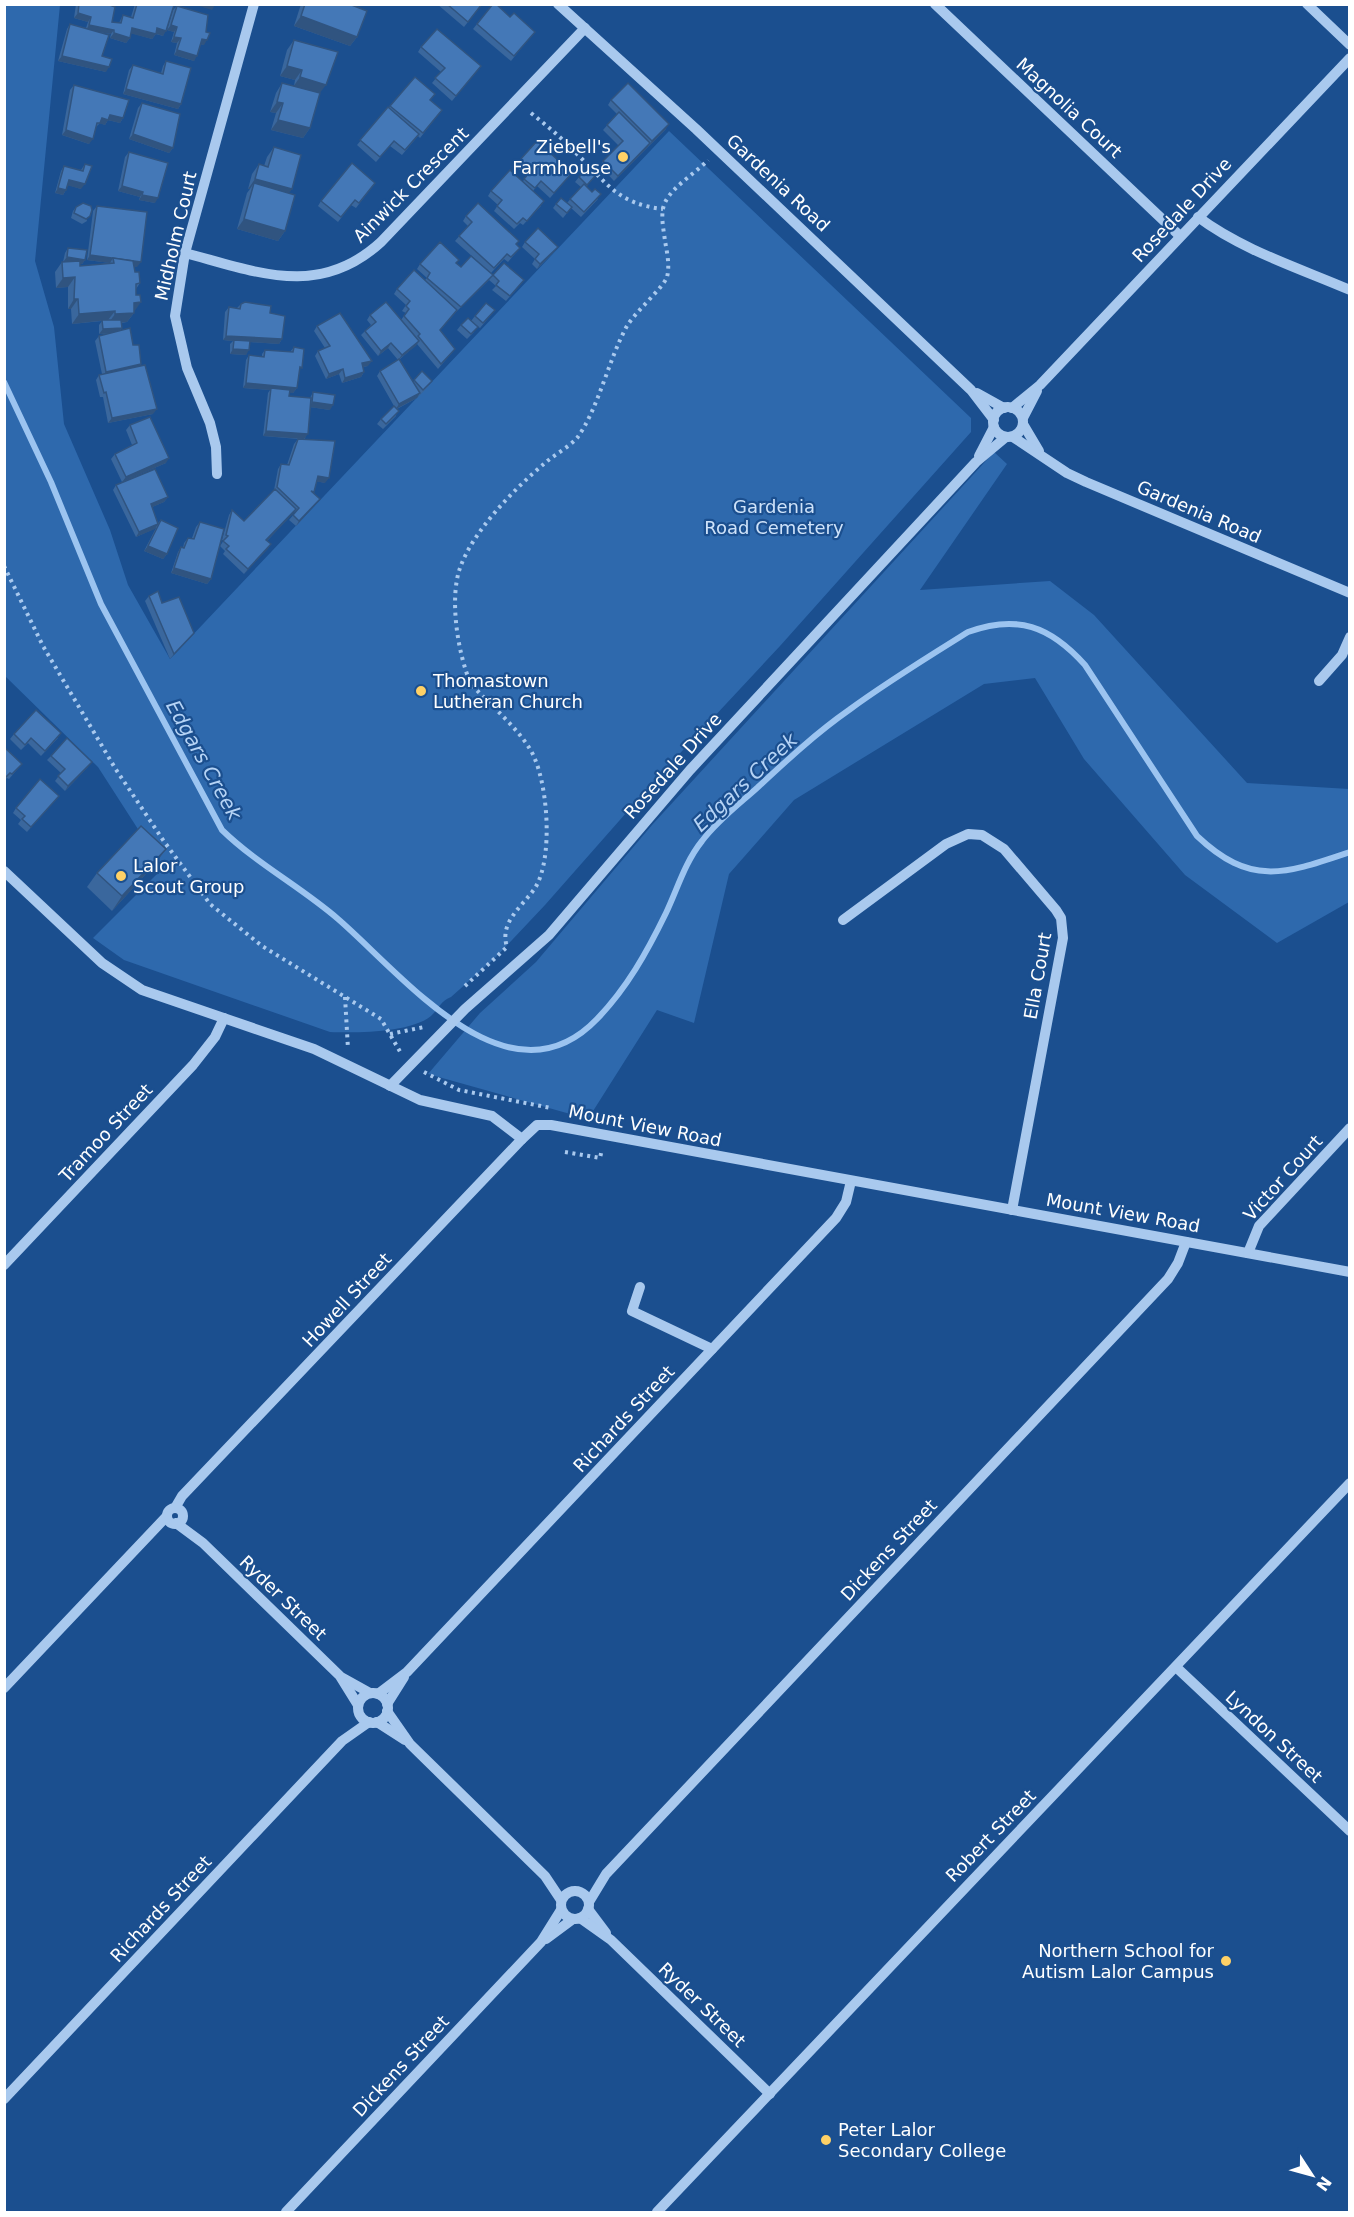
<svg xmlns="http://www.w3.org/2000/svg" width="1354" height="2217" viewBox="0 0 1354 2217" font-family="'DejaVu Sans',sans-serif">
<rect width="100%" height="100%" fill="#1b4f8f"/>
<!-- green -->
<g fill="#2e69ad">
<path d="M4 5H60L35 261 54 327 64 424 110 530 128 585 170 659 669 131 971 418V432L780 646 656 779 545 905 495 958 451 997C440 1001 439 1009 431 1016 410 1033 356 1033 330 1032L124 960 93 938 163 868 98 767 5 676Z"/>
<polygon points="994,452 1007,464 920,590 1050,581 1094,615 1247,783 1349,789 1349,902 1277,943 1185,875 1084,759 1035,678 984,684 794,800 729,874 694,1023 657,1010 588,1119 428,1074 480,1013 536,962 652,825"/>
</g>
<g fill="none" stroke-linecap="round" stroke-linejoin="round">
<!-- stream -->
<path stroke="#9cc4f0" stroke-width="6" d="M4 382 51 482 101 604 222 830C257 864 301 887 338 919 403 975 509 1111 597 1019 627 988 647 952 666 913 677 890 685 862 702 841 717 821 738 805 757 788 786 761 816 733 849 710 887 682 928 657 968 632 1017 614 1050 626 1085 665L1197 836C1251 887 1285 874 1350 852"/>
<!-- path -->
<g stroke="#a9c9ee" stroke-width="4" stroke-dasharray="3 4.5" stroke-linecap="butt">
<path d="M531 113C547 126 562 138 576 153 606 182 617 204 663 209"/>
<polyline points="4,566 43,646 115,768 163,840 210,904 262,946 381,1019 402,1055"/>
<path d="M465 986 507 947C499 922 522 907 535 888 554 858 548 778 530 749 515 725 490 705 471 684 458 655 449 599 460 568 473 531 514 489 545 463 555 454 568 448 577 438 598 410 609 358 627 326 636 311 663 288 667 277 670 266 667 252 665 241 664 232 661 219 663 209 666 190 695 174 708 160"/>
<polyline points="345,997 348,1049"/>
<polyline points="390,1034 424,1027"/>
<polyline points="424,1072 459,1090 551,1108"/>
<polyline points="565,1152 600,1158 602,1149"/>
</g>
<!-- minor -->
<g stroke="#a9c9ee" stroke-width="10">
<polyline points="558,4 696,129 971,390 994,420"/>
<polyline points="935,4 1180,236"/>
<polyline points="1307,4 1350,45"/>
<path d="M1198 217C1242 250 1299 268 1350 290"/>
<path d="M185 253C257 272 319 299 381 242L585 28"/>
<polyline points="977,393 1004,408"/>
<circle cx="1008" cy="422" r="15"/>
<polyline points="1012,408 1040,385 1350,58"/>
<polyline points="1023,418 1037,391"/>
<polyline points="1023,424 1039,451"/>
<polyline points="1013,437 1067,473 1086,482 1350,593"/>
<polyline points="979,456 994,427"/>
<polyline points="217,474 216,447 210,423 187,368 175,316 185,253 254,4"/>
<polyline points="1319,681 1342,655 1350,637"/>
<polyline points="4,871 102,963 142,990 314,1049 420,1100 492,1116 522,1139 537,1125 551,1125 1350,1272"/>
<polyline points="843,920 946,844 968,834 982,835 1004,849 1056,910 1061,918 1063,938 1012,1210"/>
<polyline points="390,1086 465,1009 549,935 690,770 976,462 1006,437"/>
<polyline points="1248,1253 1259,1226 1350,1128"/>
<polyline points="4,1265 193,1065 215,1037 224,1018"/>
<polyline points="640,1287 632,1311 712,1349"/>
<polyline points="175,1508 182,1496 522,1139"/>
<circle cx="175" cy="1516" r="8"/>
<polyline points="176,1523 203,1543 340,1676 358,1705"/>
<polyline points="1176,1667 1350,1831"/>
<polyline points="343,1678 370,1693"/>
<polyline points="4,1688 167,1516"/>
<circle cx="373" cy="1708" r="15"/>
<polyline points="378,1694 407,1672 836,1218 846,1202 851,1181"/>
<polyline points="387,1704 404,1677"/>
<polyline points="387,1711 410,1744 545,1876 561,1900"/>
<polyline points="377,1722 405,1740"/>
<circle cx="575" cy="1905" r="14"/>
<polyline points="589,1902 606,1874 1168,1279 1178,1263 1186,1242"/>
<polyline points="588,1909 606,1933"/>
<polyline points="580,1918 611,1940 770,2094"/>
<polyline points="546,1939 573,1919"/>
<polyline points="4,2099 342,1741 369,1722"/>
<polyline points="286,2212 541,1942 561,1910"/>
<polyline points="657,2212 1350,1483"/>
</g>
</g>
<!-- wall -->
<g fill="#3a679d">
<polygon points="76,4 107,4 112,22 119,23 123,15 131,17 135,4 174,5 163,36 156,34 152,39 131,33 130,38 126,43 110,38 111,34 103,33 102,56 106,72 58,61 67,29 70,24 86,28 88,22 74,18"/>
<polygon points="301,4 349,4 357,37 350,46 294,26"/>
<polygon points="437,4 482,4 464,27"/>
<polygon points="177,6 204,45 200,44 194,61 174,55 177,43 171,42 174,32 167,30 173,10"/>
<polygon points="477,24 531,36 511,61 473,29"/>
<polygon points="294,40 319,94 310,128 303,138 271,130 276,113 270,112 276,93 282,83 294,86 295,80 280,76 287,50"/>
<polygon points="421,47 481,66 452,101 432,83 441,72 418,52"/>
<polygon points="166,61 181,104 178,109 123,94 129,70 133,65 161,73 163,66"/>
<polygon points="415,77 438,115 420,138 418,136 402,155 390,146 376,162 357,145"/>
<polygon points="74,85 123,118 120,123 108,120 105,125 100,123 95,128 89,144 62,135 70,90"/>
<polygon points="611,100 666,129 614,181 600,166 603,161 619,146 603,130 617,114 608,105"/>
<polygon points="142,103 173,148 169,153 129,139 138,108"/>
<polygon points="274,147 289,193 285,231 278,241 237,229 247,193 250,189 248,189 252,174 259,164 264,166 267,157"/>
<polygon points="129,152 155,203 139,200 140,197 118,191 125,157"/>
<polygon points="519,161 572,173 550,198 537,186 533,191 541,206 523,225 520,223 514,229 494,211 498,205 488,196 491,191 523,181 527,176 515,166"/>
<polygon points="85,164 81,189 68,185 66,190 63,195 55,193 61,171 64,166 81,170"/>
<polygon points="596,175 586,187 598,199 581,217 571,208 563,218 553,208 556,204 567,203 581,187 575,182 579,177"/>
<polygon points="375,183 356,208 351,205 338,222 318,206 321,201"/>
<polygon points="83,203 87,221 82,224 71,218 73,211 76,207"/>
<polygon points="97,206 137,267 134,266 135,272 140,283 136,289 134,313 127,322 122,323 122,328 120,331 133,345 141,364 139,367 153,414 108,423 103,397 100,397 96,380 99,375 102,374 95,341 99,336 106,334 99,334 99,325 102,321 72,324 71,309 68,309 68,287 56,288 55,272 62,262 63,262 65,253 68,248 85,260 82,264 80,264 80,266 110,263 87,260 93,211"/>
<polygon points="466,216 516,245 520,248 508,262 504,259 491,273 455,241 468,226 463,221"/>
<polygon points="525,242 558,247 554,252 537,269 532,264 535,259 522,247"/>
<polygon points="459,260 456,263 461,267 493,275 524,280 506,301 492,290 496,286 489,280 457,311 440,330 455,349 438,369 417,344 399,360 413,382 422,371 429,386 417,398 397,409 396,416 383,429 377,424 381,419 394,406 377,376 380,371 398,360 388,348 378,356 361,335 371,325 367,320 370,315 401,320 406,313 402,311 406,305 394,294 397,289 425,280 427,278 417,269 420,264"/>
<polygon points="241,304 270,313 282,339 279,344 250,342 246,355 230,354 230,344 233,341 223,340 225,312 229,307 237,308"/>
<polygon points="491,315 480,328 471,321 475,316"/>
<polygon points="461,325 474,332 467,339 457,330"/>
<polygon points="317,326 368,366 363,367 364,372 361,377 342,383 339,374 326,379 315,356 318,351 325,348 314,331"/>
<polygon points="294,347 299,372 297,388 293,393 290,392 289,396 310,398 313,392 330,410 310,407 305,439 325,483 316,481 313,494 320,499 316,504 296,526 289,520 295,513 294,512 267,541 271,544 244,574 223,554 225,551 220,546 224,540 222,540 229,515 232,510 244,521 274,490 278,469 281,464 287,465 294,444 298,439 263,436 268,393 270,390 243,388 246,360 249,355 262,357 262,354 265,350 290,352"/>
<polygon points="130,425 166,463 122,482 111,459 115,454 132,445 126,430"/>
<polygon points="116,485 168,497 164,502 152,507 158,523 161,520 167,554 163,559 144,551 156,528 136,537 113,490"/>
<polygon points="200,522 211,579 207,584 171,573 178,552 181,547 183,548 184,543 188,538 192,538 196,527"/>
<polygon points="149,596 162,603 194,633 170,659 145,601"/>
<polygon points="14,734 58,738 41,756 28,743 21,750 10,739"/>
<polygon points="4,747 22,764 9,779 7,778 4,780"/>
<polygon points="51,756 88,767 65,791 55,781 61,773 47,760"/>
<polygon points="59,796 27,832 18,824 21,820 13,813 16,808"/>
<polygon points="166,849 155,864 112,911 87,887 97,873"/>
</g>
<!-- shaded-wall -->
<g fill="#305480">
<polygon points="200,4 215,5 212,10 199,6"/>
<polygon points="78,13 91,17 88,22 74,18"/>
<polygon points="301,16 357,37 350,46 294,26"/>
<polygon points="89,25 114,30 111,34 86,30"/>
<polygon points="171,25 177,27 174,32 167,30"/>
<polygon points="132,28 156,34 152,39 129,33"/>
<polygon points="157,28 166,31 163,36 154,33"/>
<polygon points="114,33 130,38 126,43 110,38"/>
<polygon points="174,37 181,38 177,43 171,42"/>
<polygon points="202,39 207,40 204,45 198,44"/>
<polygon points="177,50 197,56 194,61 174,55"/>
<polygon points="62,56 109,67 106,72 58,61"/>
<polygon points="287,66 302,70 295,80 280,76"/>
<polygon points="300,77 326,85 319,94 293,87"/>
<polygon points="126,89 181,104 178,109 123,94"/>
<polygon points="277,102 283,103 276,113 270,112"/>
<polygon points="110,115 123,118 120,123 108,120 105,125 98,123 102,118"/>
<polygon points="278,120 310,128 303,138 271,130"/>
<polygon points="669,124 666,129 649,146 652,141"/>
<polygon points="66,130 93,139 89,144 62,135"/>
<polygon points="133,134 173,148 169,153 129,139"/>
<polygon points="650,143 647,148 614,181 618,176"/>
<polygon points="255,179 292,189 285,199 254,183 250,189 248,189"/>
<polygon points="69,180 85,184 81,189 66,185"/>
<polygon points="122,186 143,192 140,197 118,191"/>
<polygon points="58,188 66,190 63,195 55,193"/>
<polygon points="142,195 158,198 155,203 139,200"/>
<polygon points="244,219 285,231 278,241 237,229"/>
<polygon points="558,247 554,252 537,269 540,264"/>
<polygon points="90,255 141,262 137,267 114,264 113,258 110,263 87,260"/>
<polygon points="67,257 85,260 82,264 63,262"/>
<polygon points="75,277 68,287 56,288 63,278"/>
<polygon points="74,299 78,299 71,309 68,309"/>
<polygon points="141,302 134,312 134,303"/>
<polygon points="115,311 108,320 72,324 79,314"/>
<polygon points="134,313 127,322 108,324 115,314"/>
<polygon points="122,328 118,333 99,334 103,329"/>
<polygon points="226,336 282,339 279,344 234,341 234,340 233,341 223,340"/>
<polygon points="419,341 416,346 398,360 402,355"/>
<polygon points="391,343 388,348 378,356 381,351"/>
<polygon points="233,349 249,350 246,355 230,354"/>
<polygon points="372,361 368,366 358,368 362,363"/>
<polygon points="141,364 138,369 102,376 106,372"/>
<polygon points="343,369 339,374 326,379 329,374"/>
<polygon points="364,372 361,377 342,383 345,378"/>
<polygon points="246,383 297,388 293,393 271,391 271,388 270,390 243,388"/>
<polygon points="420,393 417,398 396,409 399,404"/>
<polygon points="312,402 333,405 330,410 309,407"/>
<polygon points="157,409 153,414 108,423 112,418"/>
<polygon points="266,431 308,434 304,439 263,436"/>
<polygon points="169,458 166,463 122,482 126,477"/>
<polygon points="318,476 329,478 325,483 314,481"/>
<polygon points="168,497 164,502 148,509 151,504"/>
<polygon points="320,499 316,504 296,526 299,521"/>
<polygon points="296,509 293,514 263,545 266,540"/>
<polygon points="158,524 155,529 136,537 139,532"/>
<polygon points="271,544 268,549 244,574 248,569"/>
<polygon points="148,546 167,554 163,559 144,551"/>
<polygon points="174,568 211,579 207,584 171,573"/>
<polygon points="194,633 190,638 170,659 174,654"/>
<polygon points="92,762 88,767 65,791 68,786"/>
<polygon points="59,796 55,801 27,832 31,827"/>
<polygon points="166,849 155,864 112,911 122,896"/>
</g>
<!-- building -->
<g fill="#4478b7" stroke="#305480" stroke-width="1.5">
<polygon points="79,4 107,4 115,7 112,22 121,23 123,15 133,18 137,4 174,5 166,31 157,28 156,34 132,28 130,38 114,33 114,30 89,25 91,17 78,13"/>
<polygon points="305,4 349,4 367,11 357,37 301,16"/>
<polygon points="447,4 482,4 468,22"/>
<polygon points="493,4 496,4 510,17 514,13 535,32 514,56 477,24"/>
<polygon points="177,6 208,15 206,32 210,33 207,40 202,39 197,56 177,50 181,38 174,37 177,27 171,25"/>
<polygon points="70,24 109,35 102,56 112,59 109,67 62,56"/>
<polygon points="437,29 481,66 456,96 435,78 445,68 421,47"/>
<polygon points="294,40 338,52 326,85 300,77 302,70 287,66"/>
<polygon points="166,61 191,68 181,104 126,89 133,65 163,74"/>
<polygon points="415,77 435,94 430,100 442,110 423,133 390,106"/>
<polygon points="282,83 320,93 310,128 278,120 283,103 277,102"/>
<polygon points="628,83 669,124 652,141 611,100"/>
<polygon points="74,85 129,100 123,118 110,115 108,120 102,118 100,123 97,123 93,139 66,130"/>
<polygon points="142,103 180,114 173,148 133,134"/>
<polygon points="388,107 419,134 405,150 394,141 380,157 360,140"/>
<polygon points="619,112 650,143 618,176 603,161 623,141 607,125"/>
<polygon points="537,141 572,173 554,193 541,181 535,188 524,179 530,172 519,161"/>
<polygon points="274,147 301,155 292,189 255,179 259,164 268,167"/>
<polygon points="129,152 168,163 158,198 142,195 143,192 122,186"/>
<polygon points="352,163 375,183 359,203 355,200 341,217 321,201"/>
<polygon points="85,164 92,166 85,184 69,180 66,190 58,188 64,166 83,171"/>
<polygon points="588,168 596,175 587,185 579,177"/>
<polygon points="510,170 544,201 527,221 523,218 517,224 497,206 502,200 491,191"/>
<polygon points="254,183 295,195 285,231 244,219"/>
<polygon points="584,184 592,192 595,189 601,194 584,212 570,199"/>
<polygon points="561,198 572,207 567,213 556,204"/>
<polygon points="83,203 91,206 92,210 90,216 86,219 74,213 76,207"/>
<polygon points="478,203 519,241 516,244 520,248 511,257 507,254 494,268 459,236 472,222 466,216"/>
<polygon points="97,206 147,212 141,262 90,255"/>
<polygon points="538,228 558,247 540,264 535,259 539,254 525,242"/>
<polygon points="440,242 459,260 456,263 461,267 471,256 493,275 504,263 524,280 510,296 496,285 499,281 493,275 461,307 427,278 430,273 420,264"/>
<polygon points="68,248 87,250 85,260 67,257"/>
<polygon points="113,258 133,261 135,272 139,272 140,283 136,284 136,295 140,295 141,302 134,303 134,313 115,314 115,311 79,314 78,299 74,299 75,277 63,278 62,262 80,261 80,266 114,263"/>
<polygon points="414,270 457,310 440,330 455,349 441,364 418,336 420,334 404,316 409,309 406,306 410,301 397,289"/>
<polygon points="245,302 271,306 270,313 285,316 282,339 226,336 229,307 240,309 241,304"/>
<polygon points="386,302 419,341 402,355 391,343 381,351 365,331 376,322 370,315"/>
<polygon points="486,303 495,310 483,323 475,316"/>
<polygon points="340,313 372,361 362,363 364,372 345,378 343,369 329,374 318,351 330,346 317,326"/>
<polygon points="468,318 478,327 471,334 461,325"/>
<polygon points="102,320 121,320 122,328 103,329"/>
<polygon points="130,328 133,345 139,345 141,364 106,372 99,336"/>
<polygon points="234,340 250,341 249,350 233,349"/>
<polygon points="294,347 304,349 302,368 300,367 297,388 246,383 249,355 264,357 265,350 293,352"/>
<polygon points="399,359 420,393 399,404 380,371"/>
<polygon points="145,365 157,409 112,418 106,392 104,393 99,375"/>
<polygon points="422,371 432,381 423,390 414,380"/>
<polygon points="271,388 290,390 289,396 311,398 308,434 266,431"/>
<polygon points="313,392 335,395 333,405 312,402"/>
<polygon points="394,406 399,411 386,424 381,419"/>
<polygon points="150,417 169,458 126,477 115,454 137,443 130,425"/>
<polygon points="298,439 335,441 329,478 318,476 314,492 311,491 320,499 299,521 293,515 299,508 277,487 281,464 289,465"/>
<polygon points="155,469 168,497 151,504 158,524 139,532 116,485"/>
<polygon points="275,489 296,509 266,540 271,544 248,569 226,549 229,546 223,541 228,536 226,535 232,510 244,521"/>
<polygon points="161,520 178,528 167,554 148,546"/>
<polygon points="200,522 224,529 211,579 174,568 181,547 184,548 188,538 194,539"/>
<polygon points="158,591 162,603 179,597 194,633 174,654 149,596"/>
<polygon points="36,710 61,733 45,751 31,738 25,745 14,734"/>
<polygon points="67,738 92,762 68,786 58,776 65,769 51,756"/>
<polygon points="4,747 22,764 12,774 10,773 4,779"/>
<polygon points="40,779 59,796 31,827 22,819 25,816 16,808"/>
<polygon points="141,826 166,849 122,896 97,873"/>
</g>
<!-- markers -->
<g fill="#ffd166" stroke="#1b4f8f" stroke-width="2">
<circle cx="623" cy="157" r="6"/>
<circle cx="421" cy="691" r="6"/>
<circle cx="121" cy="876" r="6"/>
<circle cx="1226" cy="1961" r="6"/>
<circle cx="826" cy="2140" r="6"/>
</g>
<g text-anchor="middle" stroke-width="4.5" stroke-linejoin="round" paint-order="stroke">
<!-- street labels -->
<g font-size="18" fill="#fff" stroke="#1b4f8f">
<text transform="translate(1069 108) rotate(43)" y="6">Magnolia Court</text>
<text transform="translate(778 183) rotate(43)" y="6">Gardenia Road</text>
<text transform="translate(411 185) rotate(-45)" y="6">Ainwick Crescent</text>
<text transform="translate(1182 210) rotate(-47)" y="6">Rosedale Drive</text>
<text transform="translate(176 236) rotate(-77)" y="6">Midholm Court</text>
<text transform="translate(1199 512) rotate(23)" y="6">Gardenia Road</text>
<text transform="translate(673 766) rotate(-48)" y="6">Rosedale Drive</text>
<text transform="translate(1038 976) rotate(-80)" y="6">Ella Court</text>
<text transform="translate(645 1126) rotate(11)" y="6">Mount View Road</text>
<text transform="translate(106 1133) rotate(-47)" y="6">Tramoo Street</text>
<text transform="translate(1283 1178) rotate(-48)" y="6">Victor Court</text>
<text transform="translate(1123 1213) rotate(10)" y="6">Mount View Road</text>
<text transform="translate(347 1300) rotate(-47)" y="6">Howell Street</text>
<text transform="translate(624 1419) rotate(-47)" y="6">Richards Street</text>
<text transform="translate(889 1550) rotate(-47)" y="6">Dickens Street</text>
<text transform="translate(283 1598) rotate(44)" y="6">Ryder Street</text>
<text transform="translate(1274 1737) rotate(43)" y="6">Lyndon Street</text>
<text transform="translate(991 1836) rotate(-46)" y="6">Robert Street</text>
<text transform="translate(161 1909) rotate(-47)" y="6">Richards Street</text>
<text transform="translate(702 2005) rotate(44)" y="6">Ryder Street</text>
<text transform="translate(401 2066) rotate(-47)" y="6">Dickens Street</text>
</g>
<!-- poi labels -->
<g font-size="18" fill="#fff" stroke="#1b4f8f" text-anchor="start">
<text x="611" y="153" text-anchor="end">Ziebell's<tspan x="611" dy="21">Farmhouse</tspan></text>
<text x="433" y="687">Thomastown<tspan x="433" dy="21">Lutheran Church</tspan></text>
<text x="133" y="872">Lalor<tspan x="133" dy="21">Scout Group</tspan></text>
<text x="1214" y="1957" text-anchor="end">Northern School for<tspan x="1214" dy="21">Autism Lalor Campus</tspan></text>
<text x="838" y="2136">Peter Lalor<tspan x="838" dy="21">Secondary College</tspan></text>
</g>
<!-- park labels -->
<g font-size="18" fill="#cfe3fa" stroke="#1b4f8f">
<text x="774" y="513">Gardenia<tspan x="774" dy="21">Road Cemetery</tspan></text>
</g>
<!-- water labels -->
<g font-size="20" font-style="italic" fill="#b5d3f5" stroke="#1b4f8f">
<text transform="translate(204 760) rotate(61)" y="7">Edgars Creek</text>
<text transform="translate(745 782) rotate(-43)" y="7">Edgars Creek</text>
</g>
</g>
<!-- border -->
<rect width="1354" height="2217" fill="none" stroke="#ffffff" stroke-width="12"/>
<!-- north arrow -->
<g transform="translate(1312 2175) rotate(126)" stroke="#1b4f8f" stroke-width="4.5" paint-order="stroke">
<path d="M0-4.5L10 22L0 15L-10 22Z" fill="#ffffff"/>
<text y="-9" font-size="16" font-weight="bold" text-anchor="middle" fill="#ffffff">N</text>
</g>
</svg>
